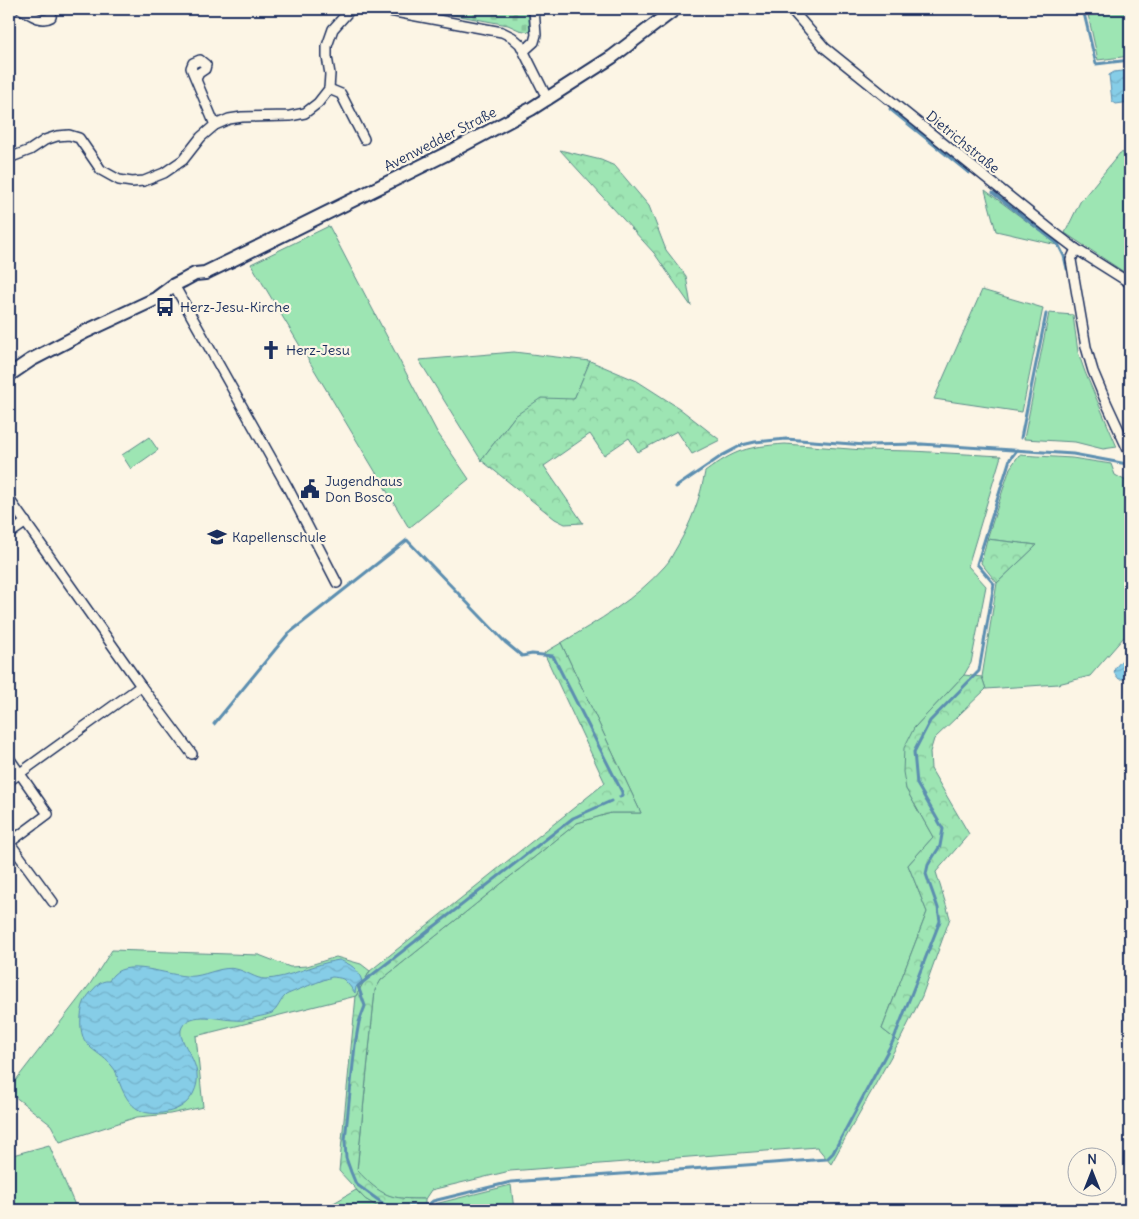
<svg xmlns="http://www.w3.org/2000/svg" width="1139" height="1219" viewBox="0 0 1139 1219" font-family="Delius,sans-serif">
<defs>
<pattern id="forest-crowns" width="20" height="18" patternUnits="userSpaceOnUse" patternTransform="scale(1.25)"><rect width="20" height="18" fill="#9de5b3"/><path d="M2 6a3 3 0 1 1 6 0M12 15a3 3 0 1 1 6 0" fill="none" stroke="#87c59c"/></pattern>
<pattern id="cemetery-stones" width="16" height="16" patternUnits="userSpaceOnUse" patternTransform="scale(1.25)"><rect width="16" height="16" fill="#9de5b3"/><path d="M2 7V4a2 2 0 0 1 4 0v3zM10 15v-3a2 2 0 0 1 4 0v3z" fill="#87c59c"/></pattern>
<pattern id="water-waves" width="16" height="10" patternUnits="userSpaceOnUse" patternTransform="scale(1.25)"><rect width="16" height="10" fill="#86cde7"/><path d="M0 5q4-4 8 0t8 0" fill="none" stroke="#73b0c9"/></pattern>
</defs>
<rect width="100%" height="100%" fill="#fcf5e5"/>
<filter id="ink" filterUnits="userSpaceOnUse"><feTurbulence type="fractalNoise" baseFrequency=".02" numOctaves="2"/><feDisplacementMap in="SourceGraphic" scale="10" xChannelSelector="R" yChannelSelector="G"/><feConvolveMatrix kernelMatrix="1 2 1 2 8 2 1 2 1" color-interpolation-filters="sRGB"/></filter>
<g filter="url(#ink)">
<!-- grass -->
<g fill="#9de5b3" stroke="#5c8a88">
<polygon points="1090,9 1130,9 1130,56 1098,60 1087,10"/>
<polygon points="1130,152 1130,276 1065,233 1080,202 1120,153"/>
<polygon points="985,190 1057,244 1057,245 996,231"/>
<polygon points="329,226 437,432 469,479 409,528 251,264"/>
<polygon points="982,290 1043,308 1022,412 934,399"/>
<polygon points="1049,313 1073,315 1078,352 1085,372 1117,447 1103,449 1075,442 1024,439"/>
<polygon points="514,352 590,361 574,399 515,416 481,460 419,360"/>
<polygon points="149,437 158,450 131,469 122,455"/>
<path d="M785 444 863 450 912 451 1001 456 968 566 986 586 971 663 964 675 914 728 906 789 933 837 908 865 927 912 882 1029 899 1042 831 1164 817 1147 510 1171 431 1190 425 1199C388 1199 383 1197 357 1171L375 990 381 980 577 823 611 813H641L561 643C598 621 636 599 665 566 670 561 673 553 677 547 691 523 700 499 705 472 736 449 747 447 785 444Z"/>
<polygon points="1019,455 1072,458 1111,464 1115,475 1130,483 1130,634 1124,637 1090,676 1058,684 986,689 982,677 997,583 1037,545 987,539 1010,468"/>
<polygon points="112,950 259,955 290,967 307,966 336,957 361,964 370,971 356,996 196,1036 203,1107 170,1114 137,1117 60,1142 51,1125 9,1092 9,1089 90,984"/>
<polygon points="49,1145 77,1210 9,1210 9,1156"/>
<polygon points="511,1185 514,1210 430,1210 435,1204"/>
<polygon points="356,1190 365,1199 384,1210 325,1210 325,1208"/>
</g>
<!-- forest -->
<g fill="url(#forest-crowns)" stroke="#5c8a88">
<polygon points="560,150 601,160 615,166 649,206 666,250 686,276 691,306 654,253"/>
<polygon points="590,361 637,381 679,408 720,440 692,454 677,431 638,452 629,438 604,455 590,434 544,466 583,523 565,524 555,519 481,460 515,416 541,398 574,399"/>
<polygon points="987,539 1037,545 997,583 981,563"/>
<path d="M561 643 641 813H611L577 823 381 980 375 990 357 1170C382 1197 390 1199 425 1199V1210H383L365 1199 339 1171 356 996 370 971 605 783 544 653Z"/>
<polygon points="964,675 982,677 986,689 934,739 930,752 931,769 969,834 936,872 950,918 922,996 899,1042 882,1029 927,912 908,865 933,837 906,789 903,772 904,748 914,728"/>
</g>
<!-- cemetery -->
<polygon fill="url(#cemetery-stones)" stroke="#5c8a88" points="422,9 528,9 530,32 519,30 508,25"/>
<!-- water -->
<g fill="url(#water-waves)" stroke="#5b8eb0">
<polygon points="1130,70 1130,102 1116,104 1112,101 1109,75 1114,72"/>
<polygon points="1129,652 1130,652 1130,674 1126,679 1119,679 1114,673 1115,668"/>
<path d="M339 960C351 964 358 969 362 981L356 987 355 993C352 989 347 982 343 979 341 978 334 977 332 977 328 978 289 993 286 995 280 1000 278 1009 272 1013 268 1015 261 1016 257 1017 250 1019 243 1021 235 1020 220 1020 191 1010 182 1027 174 1043 209 1064 193 1094 186 1106 176 1111 162 1113 139 1116 128 1105 120 1084 118 1080 117 1074 115 1070 99 1047 78 1052 81 1016 82 1006 84 1000 91 992 96 987 100 980 109 981 110 979 111 977 113 975 130 957 174 979 195 976 209 974 223 966 236 969 246 971 256 979 265 979 286 979 316 963 339 960Z"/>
</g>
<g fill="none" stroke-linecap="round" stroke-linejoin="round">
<!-- stream -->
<g stroke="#5b8eb0" stroke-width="3">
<polyline points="1083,9 1096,64 1130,60"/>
<polyline points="890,109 969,173"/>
<polyline points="993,193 1058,244 1064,256 1067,269"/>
<polyline points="1021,438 1046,314"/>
<polyline points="676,487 723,455 742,445 755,442 786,439 865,445 921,444 1073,454 1127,464 1130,470"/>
<polyline points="214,724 288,634 407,540 505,642 522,656 532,654 553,656 622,792 622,795 620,797"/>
<polyline points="611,801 573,818 358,986 365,1006 359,1022 355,1045 345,1140 346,1158 351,1172 356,1184 385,1205 398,1207 428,1205 433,1201 511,1182 827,1159 833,1153 893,1041 940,921 938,908 926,874 928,865 940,846 943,829 917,784 914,752 930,721 979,671 994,584 977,564 1010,459 1017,450"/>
<polyline points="428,1205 428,1210"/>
</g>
<!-- minor casing -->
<g stroke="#1b2f5e" stroke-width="12">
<g id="minor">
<path d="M21 9C30 14 41 23 51 17L52 9"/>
<polyline points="379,9 502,32 512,37 520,44 548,100"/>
<polyline points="791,9 825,48 1051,230 1076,249 1130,283"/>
<polyline points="524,51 534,42 536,35 534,9"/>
<polyline points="196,79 199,73 205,69 206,65 200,60 193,63 191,68 215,125"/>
<polyline points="329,89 341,94 364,139"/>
<polyline points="9,158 30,150 45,140 57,136 69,135 79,138 101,170 119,180 132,182 144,181 164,173 183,160 201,137 215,125 229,119 242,117 290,116 305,113 318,103 329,89 330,74 327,57 327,46 333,29 350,10 355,9"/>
<polyline points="1076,249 1071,260 1086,347 1093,371 1106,402 1130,454"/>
<polyline points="174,285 288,488 337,583"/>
<polyline points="9,499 141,686 192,754"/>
<polyline points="9,534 26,522"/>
<polyline points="9,758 48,814 9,843"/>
<polyline points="9,781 141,686"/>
<polyline points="9,842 53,902"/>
</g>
</g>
<!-- secondary casing -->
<g stroke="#1b2f5e" stroke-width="16">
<g id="secondary">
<polyline points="158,297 174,285 184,280 195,274 205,273 238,257 452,151 531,109 612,57 675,9"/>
<polyline points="9,375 31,360 87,331 164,295"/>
</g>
</g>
<!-- minor -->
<use href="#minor" stroke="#fcf5e5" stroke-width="9"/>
<!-- secondary -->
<use href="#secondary" stroke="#fcf5e5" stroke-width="12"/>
</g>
</g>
<!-- icons -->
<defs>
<g id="bus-bare" transform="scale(1.5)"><path d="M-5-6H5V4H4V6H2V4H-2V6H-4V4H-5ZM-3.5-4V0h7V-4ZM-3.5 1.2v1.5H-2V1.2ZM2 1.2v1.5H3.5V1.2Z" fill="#1b2f5e" stroke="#fcf5e5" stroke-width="2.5" paint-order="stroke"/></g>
<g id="church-bare" transform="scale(1.5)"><path d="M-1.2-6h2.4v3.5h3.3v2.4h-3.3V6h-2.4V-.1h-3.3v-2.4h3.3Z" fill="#1b2f5e" stroke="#fcf5e5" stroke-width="2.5" paint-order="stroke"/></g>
<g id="civic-bare" transform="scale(1.5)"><path d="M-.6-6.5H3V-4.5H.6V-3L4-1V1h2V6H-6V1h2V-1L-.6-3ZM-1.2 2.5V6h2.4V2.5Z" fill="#1b2f5e" stroke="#fcf5e5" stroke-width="2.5" paint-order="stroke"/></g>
<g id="school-bare" transform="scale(1.5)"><path d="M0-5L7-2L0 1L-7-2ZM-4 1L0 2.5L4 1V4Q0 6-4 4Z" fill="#1b2f5e" stroke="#fcf5e5" stroke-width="2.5" paint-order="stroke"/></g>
</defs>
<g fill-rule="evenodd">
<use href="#bus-bare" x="165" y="307"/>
<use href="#church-bare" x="271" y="350"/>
<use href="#civic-bare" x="310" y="489"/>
<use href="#school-bare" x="217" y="537"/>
</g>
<g text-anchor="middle" stroke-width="4.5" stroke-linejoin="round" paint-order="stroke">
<!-- street labels -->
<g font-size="14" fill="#1b2f5e" stroke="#fcf5e5">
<text transform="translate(440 139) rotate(-27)" y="5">Avenwedder Straße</text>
<text transform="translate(963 142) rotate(39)" y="5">Dietrichstraße</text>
</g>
<!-- poi labels -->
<g font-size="14" fill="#1b2f5e" stroke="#fcf5e5" text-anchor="start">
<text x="180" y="312">Herz-Jesu-Kirche</text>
<text x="286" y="355">Herz-Jesu</text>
<text x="325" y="486">Jugendhaus<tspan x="325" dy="16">Don Bosco</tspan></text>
<text x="232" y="542">Kapellenschule</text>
</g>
</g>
<!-- margin -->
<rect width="1139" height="1219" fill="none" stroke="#fcf5e5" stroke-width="30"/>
<rect x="15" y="15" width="1109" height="1189" fill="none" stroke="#1b2f5e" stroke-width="2" filter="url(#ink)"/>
<!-- north arrow -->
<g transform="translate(1092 1172)"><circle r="24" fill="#fcf5e5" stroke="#a2a6af"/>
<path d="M0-4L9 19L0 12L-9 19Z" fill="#1b2f5e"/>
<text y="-8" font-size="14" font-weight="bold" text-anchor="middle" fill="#1b2f5e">N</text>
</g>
</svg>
